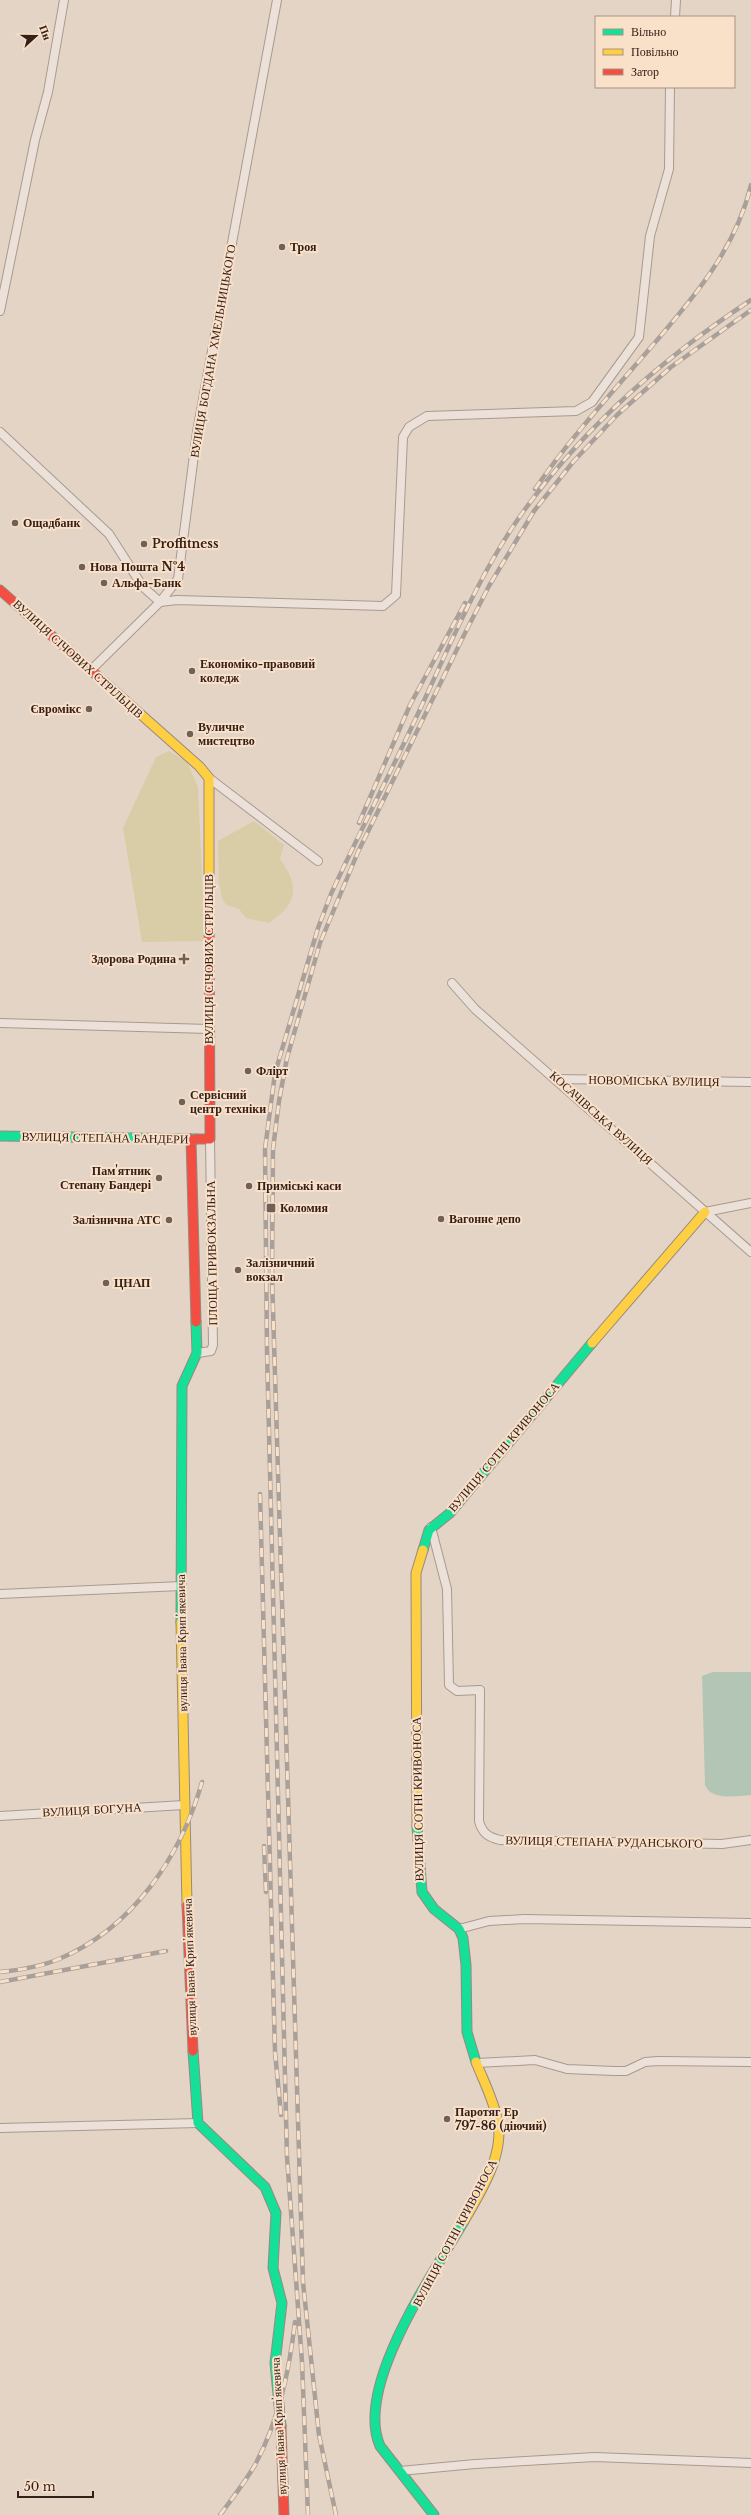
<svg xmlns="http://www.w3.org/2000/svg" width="751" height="2515" viewBox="0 0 751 2515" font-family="'Libre Baskerville',serif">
<rect width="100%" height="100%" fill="#e4d4c6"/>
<!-- green -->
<g fill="#d8cda7">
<polygon points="169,751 187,762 198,787 205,941 142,942 123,828 156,757"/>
<path d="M254 821 284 845 280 859C300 887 298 903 269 923L246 918 239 909 226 905 222 898 219 882 218 841Z"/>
</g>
<!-- water -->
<path fill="#b3c6b6" d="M713 1672H751V1795C737 1796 711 1801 705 1785L702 1676Z"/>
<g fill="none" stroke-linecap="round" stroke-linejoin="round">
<!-- street casing -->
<g stroke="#a89a90" stroke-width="10">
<g id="street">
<polyline points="675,17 676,0"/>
<polyline points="0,311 35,140 48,92 64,0"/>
<polyline points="0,432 109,534 143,587 160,602 177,600 383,606 396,595 403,437 409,427 427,416 576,411 592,402 639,337 650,236 669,169 670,87"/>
<polyline points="91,670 160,602 178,579 197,432 277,0"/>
<polyline points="209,778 318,861"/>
<polyline points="452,983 475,1009 751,1252"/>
<polyline points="0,1023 209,1029"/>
<polyline points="557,1079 751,1082"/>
<polyline points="705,1212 751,1203"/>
<polyline points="197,1353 211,1351 213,1345 210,1139"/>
<path d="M431 1527 447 1589 449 1685 457 1691 480 1690 479 1821C482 1833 488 1837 500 1840L722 1844 751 1840"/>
<polyline points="0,1594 181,1586"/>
<polyline points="0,1816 184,1805"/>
<polyline points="459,1929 489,1921 524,1919 751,1923"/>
<polyline points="477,2063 535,2060 567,2069 614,2071 626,2071 645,2062 658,2061 751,2062"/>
<polyline points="0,2128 198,2123"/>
<polyline points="400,2471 475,2464 595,2457 751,2463"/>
</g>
</g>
<!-- fast casing -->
<g stroke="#978980" stroke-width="11">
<g id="fast">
<polyline points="0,1136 196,1139"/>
<polyline points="423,1550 429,1530 450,1513 592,1343"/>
<polyline points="181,1622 182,1386 197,1353 196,1322"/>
<polyline points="417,1826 422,1892 434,1909 459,1929 463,1938 466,1965 467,2032 476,2062"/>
<polyline points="193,2051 198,2123 265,2187 276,2213 273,2268 282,2303 275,2363 281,2426"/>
<path d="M434 2515 380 2446C354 2386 434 2273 464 2221"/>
</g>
</g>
<!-- slow casing -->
<g stroke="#978980" stroke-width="11">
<g id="slow">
<polyline points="119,695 199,766 209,778 209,890"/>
<polyline points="592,1343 705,1212"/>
<polyline points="181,1622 187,1905"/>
<polyline points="417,1826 416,1573 423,1550"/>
<path d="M464 2221C480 2193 504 2156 498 2122 494 2101 484 2082 476 2062"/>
</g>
</g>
<!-- jam casing -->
<g stroke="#978980" stroke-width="11">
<g id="jam">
<polyline points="0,590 119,695"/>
<polyline points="191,1139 196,1322"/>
<polyline points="196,1139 210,1139 209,890"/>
<polyline points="187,1905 193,2051"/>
<polyline points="281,2426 284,2515"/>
</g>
</g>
<!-- street -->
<use href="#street" stroke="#ebe1d8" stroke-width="8"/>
<!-- fast -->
<use href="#fast" stroke="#16e098" stroke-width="9"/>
<!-- slow -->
<use href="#slow" stroke="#ffcf43" stroke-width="9"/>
<!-- jam -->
<use href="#jam" stroke="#f24e42" stroke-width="9"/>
<!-- rail casing -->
<g stroke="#a9a099" stroke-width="4.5">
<g id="rail">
<path d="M535 489C568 441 608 397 646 353 689 303 735 252 751 185"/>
<polyline points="359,823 410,705 465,603"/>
<polyline points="260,1494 275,2052 281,2115"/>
<polyline points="264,1846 266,1892"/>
<path d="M0 1972C20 1970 40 1967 59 1959 133 1928 181 1856 202 1782"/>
<polyline points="0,1982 166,1951"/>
<path d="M220 2515C232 2499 245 2482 255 2465 279 2420 289 2372 295 2322"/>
<path d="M308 2515 302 2362 287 2157 267 1351 265 1149 275 1073 318 928 331 894C358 835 388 778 415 720 448 650 478 575 523 512 586 425 662 359 751 300"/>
<polyline points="336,2515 319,2435 303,2282 272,1277 273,1149 279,1101 287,1058 320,943 358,852 463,637 489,586 534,511 573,462 617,415 671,367 751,310"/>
</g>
</g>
<!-- rail -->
<use href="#rail" stroke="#f8e0c9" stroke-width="3" stroke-dasharray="9" stroke-linecap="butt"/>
</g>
<!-- markers -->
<g fill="#725f56" stroke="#f8e0c9" stroke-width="1.5">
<circle cx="282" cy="247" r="4"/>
<circle cx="15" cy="523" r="4"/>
<circle cx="144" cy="544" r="4"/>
<circle cx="82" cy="567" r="4"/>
<circle cx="104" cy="583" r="4"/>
<circle cx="192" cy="671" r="4"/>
<circle cx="89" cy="709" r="4"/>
<circle cx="190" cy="734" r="4"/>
<path d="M182 953h4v4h4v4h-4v4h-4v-4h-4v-4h4z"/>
<circle cx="248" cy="1071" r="4"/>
<circle cx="182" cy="1102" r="4"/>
<circle cx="159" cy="1178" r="4"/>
<circle cx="249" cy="1186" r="4"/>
<rect x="266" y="1203" width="10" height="10" rx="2"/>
<circle cx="441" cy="1219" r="4"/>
<circle cx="169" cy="1220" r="4"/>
<circle cx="238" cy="1270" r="4"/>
<circle cx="106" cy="1283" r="4"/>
<circle cx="447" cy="2119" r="4"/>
</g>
<g text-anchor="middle" stroke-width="4" stroke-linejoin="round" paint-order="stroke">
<!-- poi labels -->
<g font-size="12" font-weight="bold" fill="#352019" stroke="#f8e0c9" text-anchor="start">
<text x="290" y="251">Троя</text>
<text x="23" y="527">Ощадбанк</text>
<text x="152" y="548">Proffitness</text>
<text x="90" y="571">Нова Пошта №4</text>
<text x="112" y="587">Альфа-Банк</text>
<text x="200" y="668">Економіко-правовий<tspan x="200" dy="14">коледж</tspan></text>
<text x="81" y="713" text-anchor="end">Євромікс</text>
<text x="198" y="731">Вуличне<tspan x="198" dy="14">мистецтво</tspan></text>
<text x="176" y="963" text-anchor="end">Здорова Родина</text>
<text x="256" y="1075">Флірт</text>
<text x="190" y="1099">Сервісний<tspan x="190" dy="14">центр техніки</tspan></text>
<text x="151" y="1175" text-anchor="end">Пам'ятник<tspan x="151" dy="14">Степану Бандері</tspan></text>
<text x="257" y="1190">Приміські каси</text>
<text x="280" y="1212">Коломия</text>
<text x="449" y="1223">Вагонне депо</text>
<text x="161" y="1224" text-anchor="end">Залізнична АТС</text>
<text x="246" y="1267">Залізничний<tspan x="246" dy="14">вокзал</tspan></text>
<text x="114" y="1287">ЦНАП</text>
<text x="455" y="2116">Паротяг Ер<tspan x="455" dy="14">797-86 (діючий)</tspan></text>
</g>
<!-- street labels -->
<g font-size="12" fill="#352019" stroke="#f8e0c9">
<text transform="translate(213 351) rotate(-80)" y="4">ВУЛИЦЯ БОГДАНА ХМЕЛЬНИЦЬКОГО</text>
<text transform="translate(78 659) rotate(42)" y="4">ВУЛИЦЯ СІЧОВИХ СТРІЛЬЦІВ</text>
<text transform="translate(209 959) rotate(-90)" y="4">ВУЛИЦЯ СІЧОВИХ СТРІЛЬЦІВ</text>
<text transform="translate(654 1081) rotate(1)" y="4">НОВОМІСЬКА ВУЛИЦЯ</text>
<text transform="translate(601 1118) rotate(42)" y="4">КОСАЧІВСЬКА ВУЛИЦЯ</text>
<text transform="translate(105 1138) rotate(1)" y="4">ВУЛИЦЯ СТЕПАНА БАНДЕРИ</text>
<text transform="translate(212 1253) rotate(-91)" y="4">ПЛОЩА ПРИВОКЗАЛЬНА</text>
<text transform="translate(504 1447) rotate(-50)" y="4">ВУЛИЦЯ СОТНІ КРИВОНОСА</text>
<text transform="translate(182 1643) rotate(-91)" y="4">вулиця Івана Крипʼякевича</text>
<text transform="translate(418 1799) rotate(-91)" y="4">ВУЛИЦЯ СОТНІ КРИВОНОСА</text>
<text transform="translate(92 1810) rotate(-3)" y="4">ВУЛИЦЯ БОГУНА</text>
<text transform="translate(604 1842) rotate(1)" y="4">ВУЛИЦЯ СТЕПАНА РУДАНСЬКОГО</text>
<text transform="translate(190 1967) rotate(-92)" y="4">вулиця Івана Крипʼякевича</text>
<text transform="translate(455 2233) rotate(-62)" y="4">ВУЛИЦЯ СОТНІ КРИВОНОСА</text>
<text transform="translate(279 2426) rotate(-93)" y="4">вулиця Івана Крипʼякевича</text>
</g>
</g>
<!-- legend -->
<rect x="595" y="16" width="140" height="72" fill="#f8e0c9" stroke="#aa9383"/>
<rect x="603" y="29" width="20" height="6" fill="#16e098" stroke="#aa9383"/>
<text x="631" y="36" font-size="12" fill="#352019">Вільно</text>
<rect x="603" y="49" width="20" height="6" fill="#ffcf43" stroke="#aa9383"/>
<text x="631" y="56" font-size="12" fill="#352019">Повільно</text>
<rect x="603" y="69" width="20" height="6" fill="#f24e42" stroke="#aa9383"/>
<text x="631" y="76" font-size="12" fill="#352019">Затор</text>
<!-- north arrow -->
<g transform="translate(36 36) rotate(69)" stroke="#f8e0c9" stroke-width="3" paint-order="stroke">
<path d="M0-3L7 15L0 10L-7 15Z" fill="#352019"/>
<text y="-6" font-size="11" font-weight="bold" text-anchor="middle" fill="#352019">Пн</text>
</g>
<!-- scale -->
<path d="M18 2491v6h75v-6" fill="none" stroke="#352019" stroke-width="2"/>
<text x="24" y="2491" font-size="12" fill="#352019" stroke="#f8e0c9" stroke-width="3" paint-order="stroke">50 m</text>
</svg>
